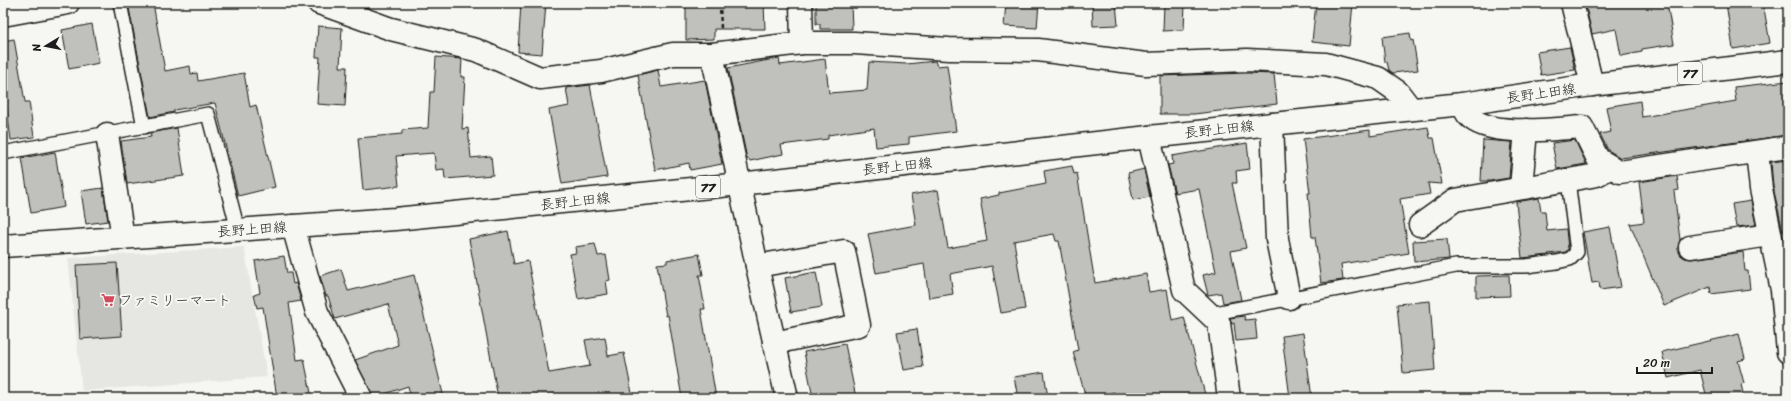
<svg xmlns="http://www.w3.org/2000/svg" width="1791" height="401" viewBox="0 0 1791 401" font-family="Sriracha,'Klee One',sans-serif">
<rect width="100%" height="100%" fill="#f6f6f2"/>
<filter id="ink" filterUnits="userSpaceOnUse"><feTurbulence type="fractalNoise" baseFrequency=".025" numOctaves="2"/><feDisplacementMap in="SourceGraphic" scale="8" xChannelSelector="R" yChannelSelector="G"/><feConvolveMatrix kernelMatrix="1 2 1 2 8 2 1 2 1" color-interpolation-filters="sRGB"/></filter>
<g filter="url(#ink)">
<!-- built -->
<polygon fill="#e6e6e2" points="244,247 267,377 82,391 68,258"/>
<!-- building -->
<g fill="#c0c0bd" stroke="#1c1c1c">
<polygon points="128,3 153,3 165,71 190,66 191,74 197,73 198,81 244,73 250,107 256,105 275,187 238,196 215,103 174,110 174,112 150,117"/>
<polygon points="521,3 546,3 542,54 518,52"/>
<polygon points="686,3 764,3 765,29 714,29 714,39 686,40"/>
<polygon points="816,3 851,3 852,29 820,29 820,24 816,24"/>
<polygon points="1006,3 1039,3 1037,28 1004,26"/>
<polygon points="1092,3 1116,3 1118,25 1093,26"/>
<polygon points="1164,3 1185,3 1184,30 1163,31"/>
<polygon points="1316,3 1353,3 1349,46 1312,42"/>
<polygon points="1585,3 1667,3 1674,44 1642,49 1642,52 1621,56 1616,29 1592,34"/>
<polygon points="1726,3 1763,3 1770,43 1733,49"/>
<polygon points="92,24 99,63 69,69 62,30"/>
<polygon points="318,26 342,28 340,67 347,67 345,106 317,104 320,57 316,57"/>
<polygon points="1410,33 1411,41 1413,40 1418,70 1393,73 1389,70 1387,62 1385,62 1382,37"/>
<polygon points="14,39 25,102 29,102 34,137 11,140 3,81 3,41"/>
<polygon points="1570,47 1575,70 1541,75 1537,52"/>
<polygon points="436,57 462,59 461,77 465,77 462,129 468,128 471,158 491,156 493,175 445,179 444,169 436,170 434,153 396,156 399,186 363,190 358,138 402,134 402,130 428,128 430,92 434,92"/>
<polygon points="779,58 780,65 825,59 829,93 867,90 869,62 907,64 935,61 937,66 947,65 956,131 909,137 909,144 876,147 874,128 828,135 828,139 781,145 783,154 750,161 749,159 747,159 728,68"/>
<polygon points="658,70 661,87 705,80 722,164 690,170 689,163 655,170 638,75"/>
<polygon points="1247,73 1274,74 1277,104 1194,114 1160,114 1160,76"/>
<polygon points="1788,81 1788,135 1621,158 1608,150 1600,134 1611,132 1606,107 1640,101 1642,117 1736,101 1734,87"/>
<polygon points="590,85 607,177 562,184 549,110 569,106 566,88"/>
<polygon points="1428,127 1430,138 1434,138 1442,184 1428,183 1430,194 1400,199 1409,253 1341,264 1343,280 1321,283 1315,237 1312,237 1308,193 1310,193 1303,139 1370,130 1370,136"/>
<polygon points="177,128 184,176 127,184 121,141 151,137 150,133"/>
<polygon points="1483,140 1512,142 1509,178 1490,181 1481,181"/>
<polygon points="1575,140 1586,164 1557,169 1552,143"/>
<polygon points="1247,143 1250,169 1236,171 1237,183 1232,183 1246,248 1231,251 1241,300 1223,303 1221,293 1208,295 1203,275 1216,272 1199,189 1175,193 1168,165 1173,164 1172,156"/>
<polygon points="55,152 64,207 31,213 22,158"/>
<polygon points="1788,160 1788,231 1783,231 1773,187 1771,162"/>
<polygon points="1072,166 1074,174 1077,173 1095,283 1146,274 1149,292 1167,289 1172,320 1184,317 1206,398 1116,398 1114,392 1093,398 1086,398 1073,352 1078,350 1059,241 1056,241 1054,234 1014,241 1025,309 1001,313 992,266 950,274 953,294 929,298 924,264 876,273 868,234 916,225 911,195 938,190 948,248 987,241 980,199 999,195 999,193 1046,184 1044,171"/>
<polygon points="1144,169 1150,197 1133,200 1128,173"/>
<polygon points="1677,176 1679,190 1674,191 1680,240 1678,248 1680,254 1685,258 1692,259 1743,252 1745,271 1748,271 1750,289 1711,294 1710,287 1664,306 1630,224 1644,222 1639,182"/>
<polygon points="103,188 108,221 86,224 81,191"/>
<polygon points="1539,198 1541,211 1545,211 1547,231 1566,229 1568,249 1566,252 1548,254 1549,255 1522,258 1516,202"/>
<polygon points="1751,201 1756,225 1736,227 1732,204"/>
<polygon points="1610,227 1621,287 1600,290 1599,282 1592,283 1583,232"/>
<polygon points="508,231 514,264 528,261 549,373 590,366 585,340 605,337 608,356 624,353 633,398 498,398 469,239"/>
<polygon points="1447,239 1449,259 1414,262 1413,241"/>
<polygon points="595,244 598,256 606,255 610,280 606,281 608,294 578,299 570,254 576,253 575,247"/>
<polygon points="699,254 703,275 699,275 705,309 701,309 716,398 682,398 668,315 666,316 657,264 667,263 667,260"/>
<polygon points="284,256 287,273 291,273 293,284 296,283 301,301 289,303 297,360 304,359 312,398 277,398 263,307 257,308 254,295 260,293 255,261"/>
<polygon points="117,263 122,336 80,339 76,265"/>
<polygon points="341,269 348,291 414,275 444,398 411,398 408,386 373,398 355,360 398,345 388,304 335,319 328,296 326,296 320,276"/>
<polygon points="816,272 822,307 791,312 785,278"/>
<polygon points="1509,275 1510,296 1476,297 1476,276"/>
<polygon points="1430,301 1435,370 1403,373 1397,304"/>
<polygon points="1244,316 1245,320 1255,319 1257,339 1236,341 1234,323 1232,324 1230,318"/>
<polygon points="917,329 923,367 904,370 897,332"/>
<polygon points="1303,333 1312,398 1290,398 1282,336"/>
<polygon points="1739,334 1745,359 1738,361 1744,383 1741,384 1744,398 1707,398 1700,370 1668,378 1662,352"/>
<polygon points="845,344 856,398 813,398 804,352"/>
<polygon points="1044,372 1048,398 1018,398 1014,377"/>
</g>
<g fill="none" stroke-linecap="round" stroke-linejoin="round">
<!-- lane casing -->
<g stroke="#1c1c1c" stroke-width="16">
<g id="lane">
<polyline points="120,3 144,127"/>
<polyline points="3,153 208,114 238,230"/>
<polyline points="1210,314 1456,266 1526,266 1557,262 1570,259 1577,252 1568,180"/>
</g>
</g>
<!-- street casing -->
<g stroke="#1c1c1c" stroke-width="25">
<g id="street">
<polyline points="319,3 391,29 476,50 540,78 601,71 673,54 712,54 802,43 854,43 949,49 1038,50 1146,64 1247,60 1326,64 1378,78 1398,92 1411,109"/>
<polyline points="801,3 802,43"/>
<polyline points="1572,3 1592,85"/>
<polyline points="3,15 68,3"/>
<polyline points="712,54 757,266 787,398"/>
<path d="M1462 104C1464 108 1466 112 1468 115 1487 138 1555 129 1582 127L1598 159 1620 172 1788 147"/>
<polyline points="1272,124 1277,239 1289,298"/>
<polyline points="107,134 123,238"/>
<polyline points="1149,137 1184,290 1219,323 1229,398"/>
<polyline points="1757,152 1761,189 1782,290 1788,352"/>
<polyline points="1521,188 1526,130"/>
<polyline points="1420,225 1455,200 1597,175 1611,167"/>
<polyline points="293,226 317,312 361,398"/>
<polyline points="1690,247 1770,235"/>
<polyline points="757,266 844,251 859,325 774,343"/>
</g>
</g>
<!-- primary casing -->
<g stroke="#1c1c1c" stroke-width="25">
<polyline id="primary" points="3,246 395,219 740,184 1149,137 1462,104 1592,85 1788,61"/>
</g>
<!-- path -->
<polyline stroke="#1c1c1c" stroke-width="2.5" stroke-dasharray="4 3" stroke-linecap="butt" points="720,3 721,29"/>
<!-- lane -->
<use href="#lane" stroke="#f6f6f2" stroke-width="13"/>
<!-- street -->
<use href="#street" stroke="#f6f6f2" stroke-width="22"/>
<!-- primary -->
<use href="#primary" stroke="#f6f6f2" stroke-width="22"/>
</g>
</g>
<!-- icons -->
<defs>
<g id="supermarket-bare" transform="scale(1.08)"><path d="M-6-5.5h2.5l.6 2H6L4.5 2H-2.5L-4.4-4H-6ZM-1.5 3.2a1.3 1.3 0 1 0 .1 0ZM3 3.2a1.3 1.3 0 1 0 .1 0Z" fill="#d1495b" stroke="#f6f6f2" stroke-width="2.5" paint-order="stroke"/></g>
</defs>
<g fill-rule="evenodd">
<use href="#supermarket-bare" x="108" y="300"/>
</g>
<g text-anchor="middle" stroke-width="4" stroke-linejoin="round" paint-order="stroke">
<!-- shield labels -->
<g fill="#f6f6f2" stroke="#5d5d5c" stroke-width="1">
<rect x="1678" y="62" width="24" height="22" rx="3"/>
<rect x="696" y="176" width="24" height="22" rx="3"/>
</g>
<g font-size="13" font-weight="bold" fill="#1c1c1c">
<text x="1690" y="78">77</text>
<text x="708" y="192">77</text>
</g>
<!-- street labels -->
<g font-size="14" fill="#1c1c1c" stroke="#f6f6f2">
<text transform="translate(1541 93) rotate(-8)" y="5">長野上田線</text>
<text transform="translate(1219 129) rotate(-6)" y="5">長野上田線</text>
<text transform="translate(897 166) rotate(-6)" y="5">長野上田線</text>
<text transform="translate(575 201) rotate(-6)" y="5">長野上田線</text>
<text transform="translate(252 229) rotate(-4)" y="5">長野上田線</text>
</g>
<!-- poi labels -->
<g font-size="14" fill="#1c1c1c" stroke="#f6f6f2" text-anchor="start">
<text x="119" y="305">ファミリーマート</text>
</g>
</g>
<!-- margin -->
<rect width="1791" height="401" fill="none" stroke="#f6f6f2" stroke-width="16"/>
<rect x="8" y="8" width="1775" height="385" fill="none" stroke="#1c1c1c" stroke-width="1.5" filter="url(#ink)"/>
<!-- north arrow -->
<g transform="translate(46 46) rotate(260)" stroke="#f6f6f2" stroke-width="3" paint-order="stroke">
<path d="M0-3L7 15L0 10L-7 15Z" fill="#1c1c1c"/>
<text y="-6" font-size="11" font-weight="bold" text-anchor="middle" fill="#1c1c1c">N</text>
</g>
<!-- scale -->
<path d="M1637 367v6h75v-6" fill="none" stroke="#1c1c1c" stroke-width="2"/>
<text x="1643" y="367" font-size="12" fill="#1c1c1c" stroke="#f6f6f2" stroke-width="3" paint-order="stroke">20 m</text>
</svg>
